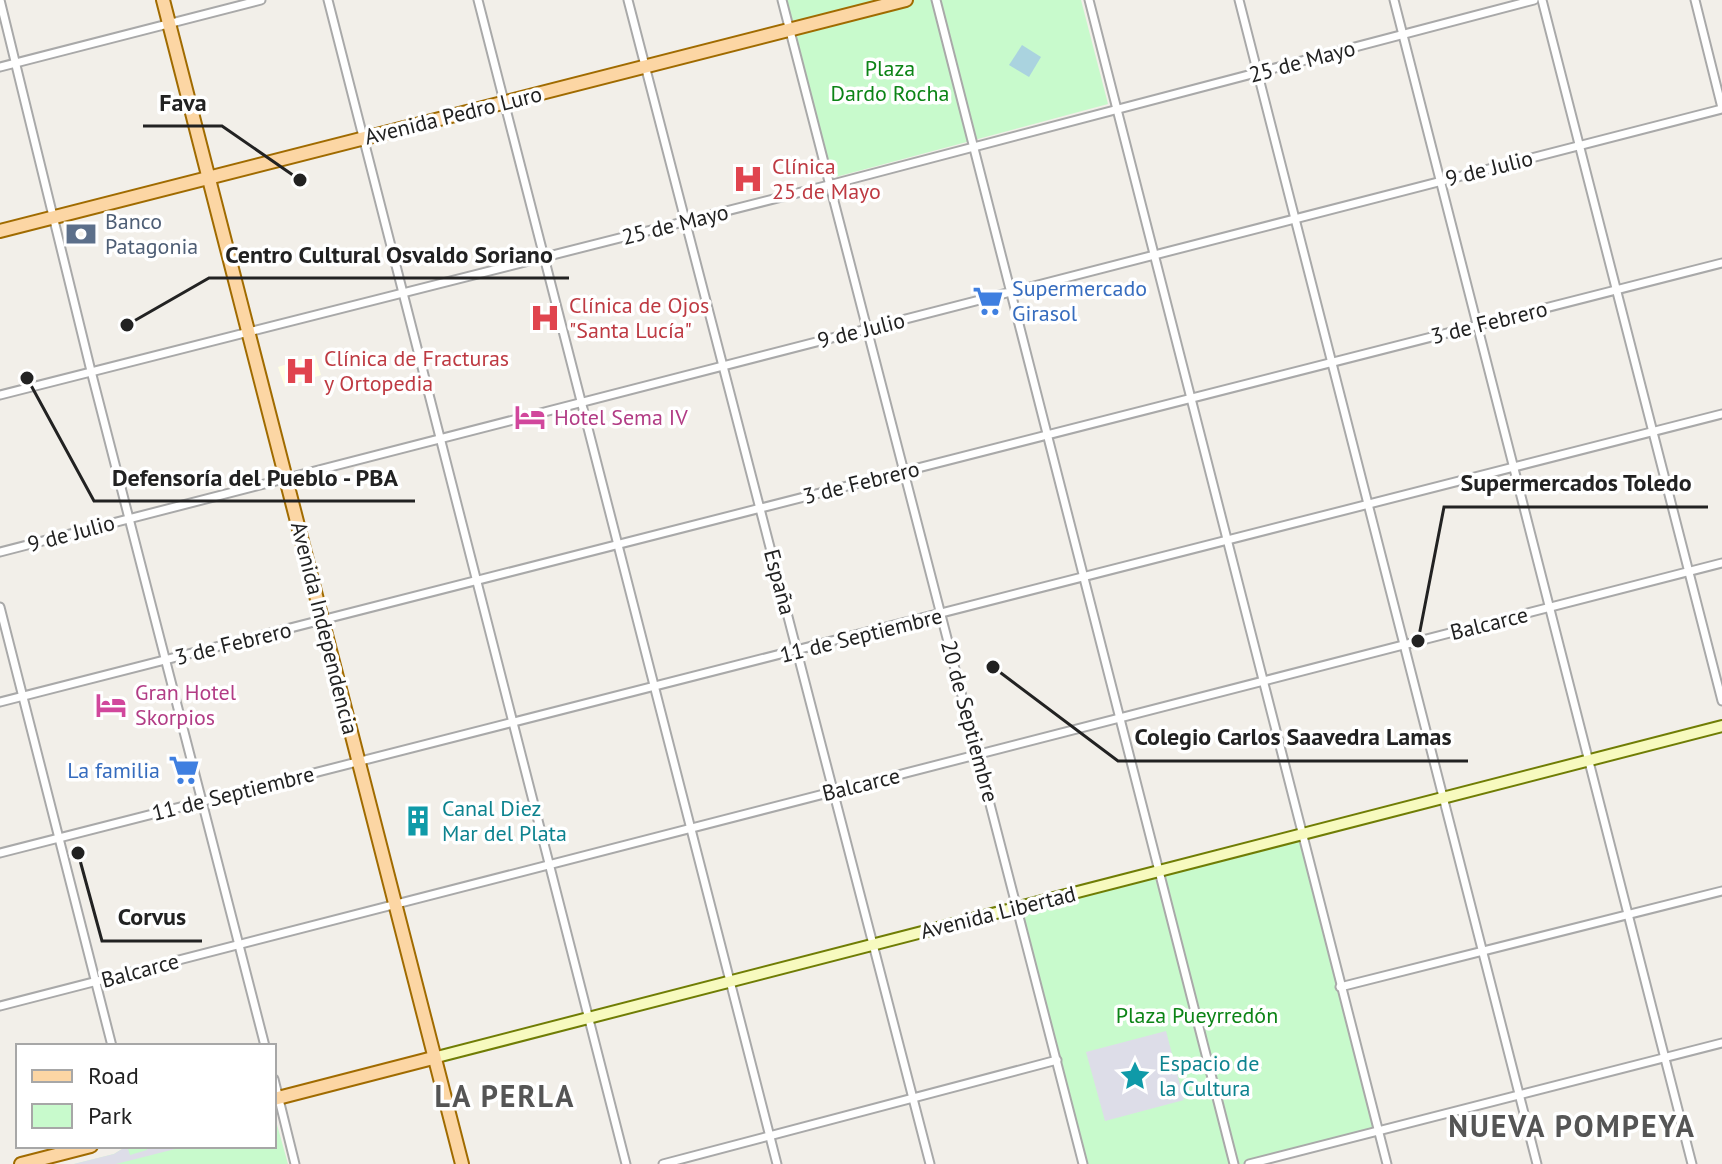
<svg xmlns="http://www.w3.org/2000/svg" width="1722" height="1164" viewBox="0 0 1722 1164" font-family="'PT Sans',sans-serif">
<rect width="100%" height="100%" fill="#f2efe9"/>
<!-- education -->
<polygon fill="#ffffe5" points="315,355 321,375 285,387 278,367"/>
<!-- park -->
<g fill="#c8facc">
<polygon points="786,0 1081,0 1108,104 832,178"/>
<polygon points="1300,835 1379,1131 1250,1164 1083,1164 1018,907"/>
<polygon points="274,1114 288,1164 74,1164 114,1154 127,1146 274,1146"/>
</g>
<!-- plaza -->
<g fill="#dddde8">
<polygon points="1166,1031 1184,1100 1105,1121 1086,1052"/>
<polygon points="127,1146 130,1155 147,1150 146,1146 187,1146 116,1164 74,1164 114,1154"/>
</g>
<!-- water -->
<polygon fill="#aad3df" points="1022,45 1041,57 1029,77 1009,65"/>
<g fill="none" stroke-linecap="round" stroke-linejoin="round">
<!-- minor casing -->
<g stroke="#a9a9a9" stroke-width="11">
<g id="minor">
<polyline points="0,0 91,371 265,1046"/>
<polyline points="328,0 626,1164"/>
<polyline points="478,0 777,1164"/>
<polyline points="628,0 930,1164"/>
<polyline points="782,0 1083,1164"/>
<polyline points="936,0 1234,1164"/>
<polyline points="1089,0 1387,1164"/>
<polyline points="1239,0 1537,1164"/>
<polyline points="1394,0 1692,1164"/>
<polyline points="1542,0 1722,701"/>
<polyline points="1695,0 1722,108"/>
<polyline points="0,67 261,0"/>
<polyline points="0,395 829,185 1534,0"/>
<polyline points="0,552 1722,109"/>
<polyline points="0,607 112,1046"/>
<polyline points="0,702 1722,263"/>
<polyline points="0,853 1722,414"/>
<polyline points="1340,987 1722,891"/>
<polyline points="0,1006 1722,563"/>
<polyline points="274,1079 295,1164"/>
<polyline points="663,1164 1057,1060"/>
<polyline points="1249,1164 1722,1043"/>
</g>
</g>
<!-- secondary casing -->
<g stroke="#707d05" stroke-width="14">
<polyline id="secondary" points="433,1058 1722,726"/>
</g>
<!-- primary casing -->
<g stroke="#a06b00" stroke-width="16">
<g id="primary">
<polyline points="163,0 462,1164"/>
<polyline points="0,231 906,0"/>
<polyline points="274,1099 433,1058"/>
<polyline points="21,1164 91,1146"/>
</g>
</g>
<!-- minor -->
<use href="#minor" stroke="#fff" stroke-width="7"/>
<!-- secondary -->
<use href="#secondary" stroke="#f7fabf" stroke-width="10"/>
<!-- primary -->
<use href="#primary" stroke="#fcd6a4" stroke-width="12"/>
</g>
<!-- icons -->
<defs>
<g id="hospital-bare" transform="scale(2.4)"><path d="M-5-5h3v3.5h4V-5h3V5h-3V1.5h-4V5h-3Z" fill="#e0444e" stroke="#fff" stroke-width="2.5" paint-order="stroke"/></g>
<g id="bank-bare" transform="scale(2.4)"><path d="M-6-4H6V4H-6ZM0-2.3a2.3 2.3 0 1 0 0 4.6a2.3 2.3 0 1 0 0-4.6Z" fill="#5c6f8a" stroke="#fff" stroke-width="2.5" paint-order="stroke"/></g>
<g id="supermarket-bare" transform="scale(2.4)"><path d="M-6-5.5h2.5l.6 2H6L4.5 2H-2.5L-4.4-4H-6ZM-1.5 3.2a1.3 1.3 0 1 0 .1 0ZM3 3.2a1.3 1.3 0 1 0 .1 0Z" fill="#3f7fe0" stroke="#fff" stroke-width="2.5" paint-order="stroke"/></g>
<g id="hotel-bare" transform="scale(2.4)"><path d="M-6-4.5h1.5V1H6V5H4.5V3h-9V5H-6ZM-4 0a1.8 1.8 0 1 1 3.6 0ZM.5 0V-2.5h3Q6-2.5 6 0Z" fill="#d1479c" stroke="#fff" stroke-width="2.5" paint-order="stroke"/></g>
<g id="building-bare" transform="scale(2.4)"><path d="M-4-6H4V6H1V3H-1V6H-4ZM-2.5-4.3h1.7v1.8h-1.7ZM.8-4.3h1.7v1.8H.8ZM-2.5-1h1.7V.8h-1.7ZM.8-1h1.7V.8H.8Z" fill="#0f9aa8" stroke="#fff" stroke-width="2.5" paint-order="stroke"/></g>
<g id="sight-bare" transform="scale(2.4)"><path d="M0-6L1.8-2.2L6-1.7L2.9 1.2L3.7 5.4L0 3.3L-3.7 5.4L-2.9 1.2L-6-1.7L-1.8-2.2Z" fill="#0f9aa8" stroke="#fff" stroke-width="2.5" paint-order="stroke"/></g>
</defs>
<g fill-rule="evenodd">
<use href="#hospital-bare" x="748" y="179"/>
<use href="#bank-bare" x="81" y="234"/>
<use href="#supermarket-bare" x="988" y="301"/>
<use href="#hospital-bare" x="545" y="318"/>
<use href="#hospital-bare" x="300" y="371"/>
<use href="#hotel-bare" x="530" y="417"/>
<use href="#hotel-bare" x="111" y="705"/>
<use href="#supermarket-bare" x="184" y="770"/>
<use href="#building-bare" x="418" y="821"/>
<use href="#sight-bare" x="1135" y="1076"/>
</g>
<g text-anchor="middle" stroke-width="7" stroke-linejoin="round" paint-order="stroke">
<!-- street labels -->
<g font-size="22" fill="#222" stroke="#fff">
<text transform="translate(1302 61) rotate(-15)" y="8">25 de Mayo</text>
<text transform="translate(453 115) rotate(-14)" y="8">Avenida Pedro Luro</text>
<text transform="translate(1489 168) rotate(-14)" y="8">9 de Julio</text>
<text transform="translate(675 224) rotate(-14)" y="8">25 de Mayo</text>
<text transform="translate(1489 322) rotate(-14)" y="8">3 de Febrero</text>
<text transform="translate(861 330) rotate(-14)" y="8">9 de Julio</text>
<text transform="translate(861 482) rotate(-14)" y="8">3 de Febrero</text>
<text transform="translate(71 533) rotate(-15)" y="8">9 de Julio</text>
<text transform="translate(780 582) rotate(75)" y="8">España</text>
<text transform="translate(1489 623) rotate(-14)" y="8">Balcarce</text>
<text transform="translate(325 628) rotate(76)" y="8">Avenida Independencia</text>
<text transform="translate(861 635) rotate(-14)" y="8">11 de Septiembre</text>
<text transform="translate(233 643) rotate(-14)" y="8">3 de Febrero</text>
<text transform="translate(970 721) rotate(75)" y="8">20 de Septiembre</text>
<text transform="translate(861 784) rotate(-14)" y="8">Balcarce</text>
<text transform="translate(233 793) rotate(-14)" y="8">11 de Septiembre</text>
<text transform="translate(998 912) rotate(-14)" y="8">Avenida Libertad</text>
<text transform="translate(140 970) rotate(-15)" y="8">Balcarce</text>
</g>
<!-- park labels -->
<g font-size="22" fill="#0c8416" stroke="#fff">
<text x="890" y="76">Plaza<tspan x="890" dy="25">Dardo Rocha</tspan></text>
<text x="1197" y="1023">Plaza Pueyrredón</text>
</g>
<!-- health labels -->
<g font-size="22" fill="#be3a42" stroke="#fff" text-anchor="start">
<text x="772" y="174">Clínica<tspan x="772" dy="25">25 de Mayo</tspan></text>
<text x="569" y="313">Clínica de Ojos<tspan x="569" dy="25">"Santa Lucía"</tspan></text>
<text x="324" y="366">Clínica de Fracturas<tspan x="324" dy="25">y Ortopedia</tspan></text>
</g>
<!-- service labels -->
<g font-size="22" fill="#4e5e75" stroke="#fff" text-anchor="start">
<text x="105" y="229">Banco<tspan x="105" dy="25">Patagonia</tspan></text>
</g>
<!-- shop labels -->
<g font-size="22" fill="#366cbe" stroke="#fff" text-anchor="start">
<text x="1012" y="296">Supermercado<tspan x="1012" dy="25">Girasol</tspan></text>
<text x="160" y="778" text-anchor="end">La familia</text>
</g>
<!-- hotel labels -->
<g font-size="22" fill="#b23c85" stroke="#fff" text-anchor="start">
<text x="554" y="425">Hotel Sema IV</text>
<text x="135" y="700">Gran Hotel<tspan x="135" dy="25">Skorpios</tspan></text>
</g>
<!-- culture labels -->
<g font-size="22" fill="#0d838f" stroke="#fff" text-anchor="start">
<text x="442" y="816">Canal Diez<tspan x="442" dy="25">Mar del Plata</tspan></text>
<text x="1159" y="1071">Espacio de<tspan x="1159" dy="25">la Cultura</tspan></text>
</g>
<!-- district labels -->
<g font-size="30" font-weight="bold" letter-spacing="2" fill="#555" stroke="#fff">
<text x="505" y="1107">LA PERLA</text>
<text x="1572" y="1137">NUEVA POMPEYA</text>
</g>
</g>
<!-- callouts -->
<path fill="none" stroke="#222" stroke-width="3" d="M300 180L222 126H143M127 325L209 278H569M27 378L94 501H415M1418 641L1444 507H1708M993 667L1118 761H1468M78 853L102 941H202"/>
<g fill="#222" stroke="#fff" stroke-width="3">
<circle cx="300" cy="180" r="8"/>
<circle cx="127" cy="325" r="8"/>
<circle cx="27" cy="378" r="8"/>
<circle cx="1418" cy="641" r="8"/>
<circle cx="993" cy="667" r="8"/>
<circle cx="78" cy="853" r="8"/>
</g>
<g font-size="24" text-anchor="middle" font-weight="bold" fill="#222" stroke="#fff" stroke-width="7" stroke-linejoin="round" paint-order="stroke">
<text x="183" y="111">Fava</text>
<text x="389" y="263">Centro Cultural Osvaldo Soriano</text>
<text x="255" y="486">Defensoría del Pueblo - PBA</text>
<text x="1576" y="491">Supermercados Toledo</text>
<text x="1293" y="745">Colegio Carlos Saavedra Lamas</text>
<text x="152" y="925">Corvus</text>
</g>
<!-- legend -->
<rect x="16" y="1044" width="260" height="104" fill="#ffffff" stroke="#a7a7a7" stroke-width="2"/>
<rect x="32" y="1070" width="40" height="12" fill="#fcd6a4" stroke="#a7a7a7" stroke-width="2"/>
<text x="88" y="1084" font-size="24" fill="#222222">Road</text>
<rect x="32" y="1104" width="40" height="24" fill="#c8facc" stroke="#a7a7a7" stroke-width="2"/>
<text x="88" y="1124" font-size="24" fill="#222222">Park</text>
</svg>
